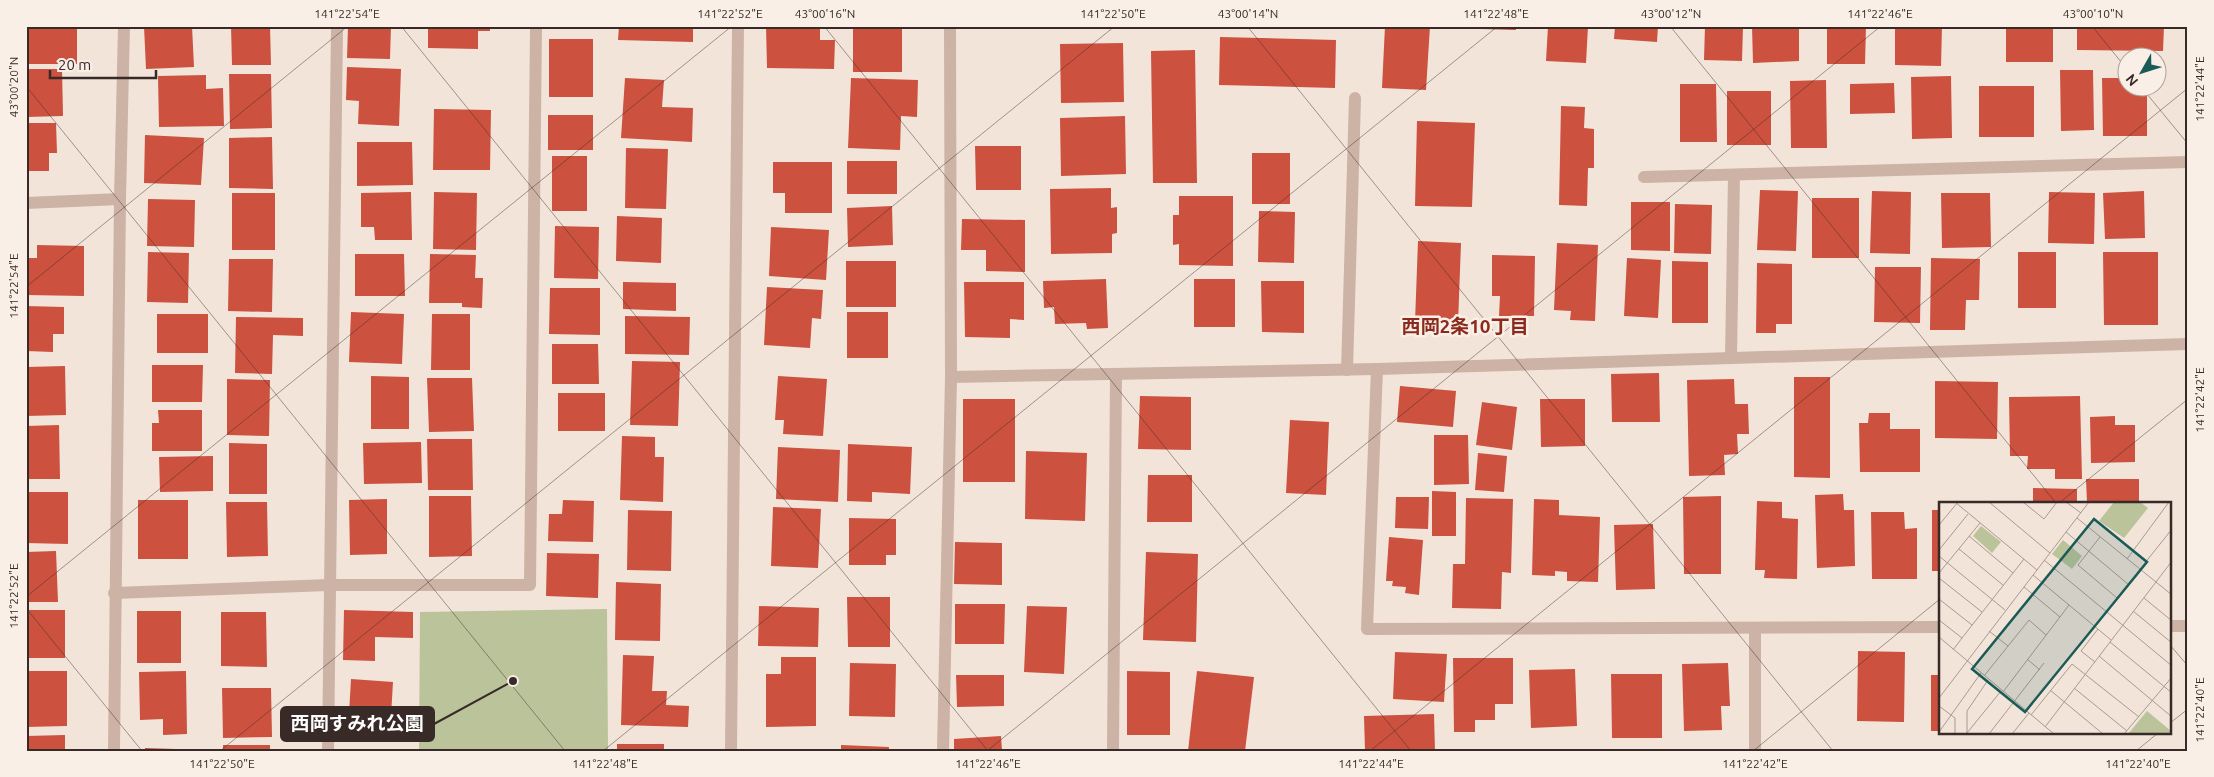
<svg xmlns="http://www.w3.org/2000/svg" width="2214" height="777" viewBox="0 0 2214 777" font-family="Ubuntu,'Noto Sans JP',sans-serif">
<rect width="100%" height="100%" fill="#f3e4da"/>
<!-- green -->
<polygon fill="#bac39a" points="607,609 608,751 419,751 420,612"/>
<!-- building -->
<g fill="#cc513f">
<rect x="26" y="26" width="51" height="38"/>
<polygon points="144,26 192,26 194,67 146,69"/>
<polygon points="231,26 270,26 271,65 232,65"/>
<polygon points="348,26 391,26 390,59 347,58"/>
<polygon points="428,26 490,26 490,31 478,31 478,49 428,48"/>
<polygon points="619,26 693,26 693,42 618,40"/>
<polygon points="766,26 820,26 820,40 835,40 834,69 767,68"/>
<rect x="853" y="26" width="49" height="46"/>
<polygon points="1385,26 1430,26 1426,90 1382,88"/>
<polygon points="1481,26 1516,26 1516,30 1481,29"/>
<polygon points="1548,26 1588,26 1586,63 1546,61"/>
<polygon points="1615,26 1658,26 1657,42 1614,39"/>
<polygon points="1705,26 1743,26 1742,61 1704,60"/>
<polygon points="1752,26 1799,26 1799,61 1753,63"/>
<polygon points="1827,26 1866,26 1865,64 1827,64"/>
<polygon points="1895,26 1942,26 1941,66 1895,65"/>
<polygon points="2077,26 2164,26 2163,51 2077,50"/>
<rect x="2006" y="27" width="47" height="35"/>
<polygon points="1220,37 1336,40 1335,88 1219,85"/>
<rect x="549" y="39" width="44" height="58"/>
<polygon points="1123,43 1124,102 1061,103 1060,44"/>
<polygon points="1195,50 1197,183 1153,183 1151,51"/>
<polygon points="347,67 401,69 399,126 358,124 359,101 346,100"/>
<polygon points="26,69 62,69 63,116 26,117"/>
<polygon points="2060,70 2093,70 2094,130 2061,131"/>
<polygon points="229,74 271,74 272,128 230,129"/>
<polygon points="206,75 206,89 223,88 224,126 159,127 158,76"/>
<polygon points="1951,76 1952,138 1912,139 1911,77"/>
<polygon points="625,78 664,80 662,107 693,108 692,142 621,138"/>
<polygon points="851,78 918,80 917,117 901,116 900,150 848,148"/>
<polygon points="2102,78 2126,78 2126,88 2147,88 2147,136 2103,136"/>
<polygon points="1826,80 1827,148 1791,148 1790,81"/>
<polygon points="1894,83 1895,113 1850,114 1850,84"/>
<polygon points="1680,84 1716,84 1717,142 1680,142"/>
<rect x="1979" y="86" width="55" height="51"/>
<rect x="1727" y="91" width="44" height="54"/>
<polygon points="1561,106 1585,107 1584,128 1594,129 1594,168 1588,168 1587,206 1559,205"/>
<polygon points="434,109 491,110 490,170 433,170"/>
<rect x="548" y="115" width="45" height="35"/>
<polygon points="1125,116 1126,174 1061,176 1060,118"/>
<polygon points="1417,121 1475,123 1472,207 1415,206"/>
<polygon points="26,123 56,123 57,153 49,153 49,171 26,171"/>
<polygon points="145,135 204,138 201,185 144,183"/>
<polygon points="272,137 273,189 229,188 229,138"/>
<polygon points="357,142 412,142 413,185 357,186"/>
<polygon points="975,146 1021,146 1021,190 976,190"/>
<polygon points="626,148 668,149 666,209 625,208"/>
<rect x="1252" y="153" width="38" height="51"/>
<rect x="552" y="156" width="35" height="55"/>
<rect x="847" y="161" width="50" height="33"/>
<polygon points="773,162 832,162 832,213 785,213 785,193 773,193"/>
<polygon points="1111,188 1111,208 1117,207 1117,233 1112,234 1112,253 1051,254 1050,189"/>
<polygon points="1760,190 1798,191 1796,251 1757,250"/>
<polygon points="1872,191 1911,192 1910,254 1870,253"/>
<polygon points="2144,191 2145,238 2105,239 2103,193"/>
<polygon points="411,192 412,240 375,240 374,227 361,227 361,193"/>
<polygon points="434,192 477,193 476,250 433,249"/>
<polygon points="2049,192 2095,193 2094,244 2048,243"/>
<rect x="232" y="193" width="43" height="57"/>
<polygon points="1941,193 1990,193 1991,247 1942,248"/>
<polygon points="1179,196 1233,196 1233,266 1179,265 1179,244 1173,245 1173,215 1179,215"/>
<rect x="1812" y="198" width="47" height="60"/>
<polygon points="148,199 195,200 194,247 147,246"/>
<polygon points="1631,202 1670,202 1670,251 1631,250"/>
<polygon points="1675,204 1712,205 1711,254 1674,253"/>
<polygon points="892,206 893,245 848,247 847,208"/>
<polygon points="1259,211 1295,212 1294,263 1258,262"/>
<polygon points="617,216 662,218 661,263 616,261"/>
<polygon points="962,219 1025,220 1025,272 986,271 986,250 961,250"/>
<polygon points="555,226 599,227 598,279 554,278"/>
<polygon points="771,227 829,230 826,280 769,276"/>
<polygon points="1418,241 1461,243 1458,324 1415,322"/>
<polygon points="1557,243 1598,245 1595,321 1570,320 1571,311 1554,310"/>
<polygon points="37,245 84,246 84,296 26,295 26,258 37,258"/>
<polygon points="148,252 189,253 188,303 147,302"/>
<rect x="2018" y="252" width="38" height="56"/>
<polygon points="2103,252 2158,252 2158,325 2104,325"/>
<polygon points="355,254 404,254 405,296 355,296"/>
<polygon points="430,254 476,255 475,278 483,278 482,308 462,307 462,303 429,303"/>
<polygon points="1492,255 1535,256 1534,316 1499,316 1500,296 1492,296"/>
<polygon points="1627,258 1661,260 1658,318 1624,316"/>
<polygon points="1931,258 1980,259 1979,300 1966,300 1965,330 1930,330"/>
<polygon points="229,259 273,259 272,312 228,311"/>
<rect x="846" y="261" width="50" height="46"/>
<polygon points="1672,261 1708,262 1708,323 1672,323"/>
<polygon points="1757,263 1792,264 1792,324 1776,324 1776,333 1756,333"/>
<polygon points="1875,267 1921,267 1920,323 1874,322"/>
<polygon points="1106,279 1108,328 1087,329 1086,323 1055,324 1054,307 1044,308 1043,281"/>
<rect x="1194" y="279" width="41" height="48"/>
<polygon points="1261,281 1304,281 1304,333 1262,332"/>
<polygon points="623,282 676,283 676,311 623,309"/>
<polygon points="964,282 1024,282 1024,320 1010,319 1010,338 965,337"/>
<polygon points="767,287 823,290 821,319 812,318 810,348 764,345"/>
<polygon points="550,288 600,288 600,335 549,334"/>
<polygon points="26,306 64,307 64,334 53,334 53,352 26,351"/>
<polygon points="351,312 404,314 402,364 349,362"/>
<rect x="847" y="312" width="41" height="46"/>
<rect x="157" y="314" width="51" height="39"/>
<polygon points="432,314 470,314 470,370 431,370"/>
<polygon points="625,316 690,317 689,355 625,354"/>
<polygon points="236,317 303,318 303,336 273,335 272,374 235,373"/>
<polygon points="552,344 598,344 599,384 552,384"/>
<polygon points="632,361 680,362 678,426 630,425"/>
<polygon points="152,365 203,365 202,402 152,402"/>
<polygon points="65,366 66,415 26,416 26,367"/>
<polygon points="1659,373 1660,422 1612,422 1611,374"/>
<polygon points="371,376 409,377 409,429 371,429"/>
<polygon points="778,376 827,379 823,436 783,434 784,420 775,420"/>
<polygon points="1794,377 1830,377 1830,478 1794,477"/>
<polygon points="427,378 472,378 474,431 429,432"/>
<polygon points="227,379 270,380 269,436 227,435"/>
<polygon points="1734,379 1735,404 1748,404 1749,434 1737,434 1738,454 1724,455 1725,475 1689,476 1687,380"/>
<polygon points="1935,381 1998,382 1997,439 1935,438"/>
<polygon points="1400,386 1456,391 1453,427 1397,422"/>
<rect x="558" y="393" width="47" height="38"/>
<polygon points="1140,396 1191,397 1191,450 1138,449"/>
<polygon points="2080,396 2082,479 2055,479 2055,469 2027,469 2028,456 2010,456 2009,397"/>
<rect x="963" y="399" width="52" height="83"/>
<polygon points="1540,399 1585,399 1585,446 1541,447"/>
<polygon points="1482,402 1517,407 1512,450 1476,445"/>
<polygon points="158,410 202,410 202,451 152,451 152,423 159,423"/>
<polygon points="1869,413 1890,413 1890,429 1920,429 1920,472 1860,472 1859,423 1868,423"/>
<polygon points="2115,416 2115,425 2135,425 2135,462 2091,463 2090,417"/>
<polygon points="1290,420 1329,422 1326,495 1286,493"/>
<polygon points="59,425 60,479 26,479 26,426"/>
<polygon points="1434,435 1468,435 1469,484 1434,485"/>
<polygon points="622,436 655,437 655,457 664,457 663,502 620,500"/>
<polygon points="427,439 472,439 473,490 428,490"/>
<polygon points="421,442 422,483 364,484 363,443"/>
<polygon points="229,443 267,444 267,494 229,494"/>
<polygon points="848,444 912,447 910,494 872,492 872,502 847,501"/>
<polygon points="778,447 840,450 838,502 776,499"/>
<polygon points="1026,451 1087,453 1085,521 1025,519"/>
<polygon points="1478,453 1507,456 1504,492 1475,490"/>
<polygon points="213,456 213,491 160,492 159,457"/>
<polygon points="1148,475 1192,475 1192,522 1147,522"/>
<polygon points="2086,479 2139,479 2139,503 2087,503"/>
<polygon points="2033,488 2077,489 2077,503 2033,503"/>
<polygon points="1432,491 1456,492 1456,536 1432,536"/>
<polygon points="26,492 68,492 68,544 26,543"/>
<polygon points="1843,494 1844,510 1854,510 1855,566 1817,568 1815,495"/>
<polygon points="429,496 471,496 472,556 429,557"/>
<polygon points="1721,496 1721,574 1684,574 1683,497"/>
<polygon points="1396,497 1429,497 1428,529 1395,528"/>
<polygon points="1466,498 1513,499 1511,573 1502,572 1501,609 1452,608 1453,564 1465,564"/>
<polygon points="387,499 387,554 350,555 349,500"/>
<polygon points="1534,499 1559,500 1559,515 1600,517 1598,582 1567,581 1567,572 1555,571 1555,576 1532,575"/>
<rect x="138" y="500" width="50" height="59"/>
<polygon points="563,500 594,501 593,542 548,541 549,514 562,514"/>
<polygon points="1757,501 1782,502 1782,518 1798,519 1797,579 1764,578 1765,570 1755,570"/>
<polygon points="226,502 267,502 268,556 227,557"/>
<polygon points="773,507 821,509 818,568 771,566"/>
<polygon points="628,510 672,511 671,571 627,570"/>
<rect x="1932" y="510" width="8" height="61"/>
<polygon points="1871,512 1904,512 1905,529 1917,528 1917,579 1872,579"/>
<polygon points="849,518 896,519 896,555 886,555 886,565 849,565"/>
<polygon points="1653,524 1655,589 1616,590 1614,525"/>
<polygon points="1389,537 1423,540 1419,595 1405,593 1406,587 1392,586 1393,581 1386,581"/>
<polygon points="955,542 1002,543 1002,585 954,584"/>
<polygon points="56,551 58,602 26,602 26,552"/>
<polygon points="1146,552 1198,554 1196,642 1143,640"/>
<polygon points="547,553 599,554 598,598 546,596"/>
<polygon points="616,582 661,584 660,641 615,640"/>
<polygon points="847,597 890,597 890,647 848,647"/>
<polygon points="955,604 1005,604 1004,644 955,644"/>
<polygon points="759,606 819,608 818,647 758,646"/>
<polygon points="1027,606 1067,607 1064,674 1024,672"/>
<rect x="26" y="610" width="39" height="48"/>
<polygon points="344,610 413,612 413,638 375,637 375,661 343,660"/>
<rect x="137" y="611" width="44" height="52"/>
<polygon points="221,612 266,612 267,667 221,666"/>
<polygon points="1858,651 1905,652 1904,722 1857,721"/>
<polygon points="1395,652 1447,654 1444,702 1393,699"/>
<polygon points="623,655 654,656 652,691 667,691 666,705 689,706 688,727 621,725"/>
<polygon points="781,657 816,657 816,726 766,727 766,674 781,674"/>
<polygon points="1453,658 1513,658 1513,704 1495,704 1495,720 1475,720 1475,732 1454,732"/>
<polygon points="850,663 896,664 895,717 849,716"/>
<polygon points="1728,663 1730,706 1721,706 1722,730 1684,731 1682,664"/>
<polygon points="1575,669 1577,726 1531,728 1529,670"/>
<polygon points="26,671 67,671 67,726 26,727"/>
<polygon points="186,671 187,734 163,735 163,719 140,720 139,672"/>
<polygon points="1127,671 1170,672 1170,735 1127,735"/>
<polygon points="1197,671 1254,677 1245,751 1188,751"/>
<polygon points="1611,674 1662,674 1662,738 1612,738"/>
<polygon points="956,675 1004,675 1004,706 957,707"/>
<rect x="1931" y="675" width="9" height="56"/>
<polygon points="351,679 393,682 390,733 348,731"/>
<polygon points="222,688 271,688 272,737 223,738"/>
<polygon points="1434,714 1435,751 1365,751 1364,716"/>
<polygon points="65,735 65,751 26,751 26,736"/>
<polygon points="1001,736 1002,751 954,751 954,739"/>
<rect x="617" y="744" width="47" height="7"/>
<rect x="223" y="745" width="47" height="6"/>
<polygon points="841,745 889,747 889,751 841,751"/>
<polygon points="145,748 176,749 176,751 145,751"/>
</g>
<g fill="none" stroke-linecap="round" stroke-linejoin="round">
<!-- service -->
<polyline stroke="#ccb3a6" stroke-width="12" points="1347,370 1355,98"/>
<!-- minor -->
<g stroke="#ccb3a6" stroke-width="12">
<polyline points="1644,177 2188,162"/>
<polyline points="26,203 120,199"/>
<polyline points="1731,358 1734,175"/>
<polyline points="1377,369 1367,629 1940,627"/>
<polyline points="951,377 1377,369 2188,344"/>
<polyline points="114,593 329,585 530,585 536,26"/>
<polyline points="2170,626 2188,626"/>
<polyline points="114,751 120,199 124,26"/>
<polyline points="328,751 337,26"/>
<polyline points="731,751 738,26"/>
<polyline points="943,751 951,377 950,26"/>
<polyline points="1113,751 1116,375"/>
<polyline points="1755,751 1755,628"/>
</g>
</g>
<!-- ticks -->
<path fill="none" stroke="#372a27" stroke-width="1" stroke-opacity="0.45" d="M401 26 988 751M824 26 1411 751M1247 26 1833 751M1670 26 2056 503M2092 26 2126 68M26 86 565 751M2142 88 2188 144M26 287 348 26M2059 503 2188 399M26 597 732 26M26 608 142 751M2170 645 2188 666M2170 723 2188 709M220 751 1115 26M603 751 1498 26M987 751 1881 26M1370 751 2188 88M1753 751 1940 599M2136 751 2158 733"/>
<g text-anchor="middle" stroke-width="5" stroke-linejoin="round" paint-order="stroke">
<!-- neighbourhood labels -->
<g font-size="19" font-weight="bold" fill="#8a291c" stroke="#faefe7">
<text x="1465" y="333">西岡2条10丁目</text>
</g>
</g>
<!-- overview -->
<g transform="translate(1939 502)">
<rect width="232" height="232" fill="#f3e4da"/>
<path d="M175 0H201L209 6 185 36 160 19ZM42 24 62 40 53 51 34 34ZM124 38 143 54 133 67 113 52ZM208 209 232 229V232H189Z" fill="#bac39a"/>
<path fill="none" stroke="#a89a92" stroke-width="1" d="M16 0 98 68M50 0 111 51M84 0 105 17 118 0M127 0 142 11M138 16 233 93M0 23 19 0M127 30 190 83M30 34 74 71M161 35 139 63 178 96 233 27M20 47 64 83M0 48 29 12M0 54 66 108M188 57 230 0M105 58 233 164M0 71 41 21M94 73 172 138M0 76 43 110M85 85 121 115M205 96 233 119M0 97 33 123M194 109 233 141M0 118 23 136 14 148M50 129 69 144M0 135 115 232M23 136 85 57M171 140 233 191M160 154 233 215M88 157 101 168M156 160 142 149 159 127M45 174 90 118 107 133M135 186 188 229M111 188 164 232M64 190 130 103M0 196 150 0M0 204 16 216V232M92 213 133 162 200 215M106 225 233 59M0 230 42 171M28 231 62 189M28 232V209L49 178M50 232 105 161M73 232 90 211M185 232 233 175"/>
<path fill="#1a5b58" fill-opacity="0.15" stroke="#1a5b58" stroke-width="2.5" d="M155 17 208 60 86 210 33 167Z"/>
<rect width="232" height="232" fill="none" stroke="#372a27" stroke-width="2.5"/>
</g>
<!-- callouts -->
<path fill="none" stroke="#372a27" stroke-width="2" d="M513 681L434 724"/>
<circle fill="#372a27" stroke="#faefe7" stroke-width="2" cx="513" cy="681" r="5"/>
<rect fill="#372a27" stroke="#372a27" stroke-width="2" x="281" y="707" width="153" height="34" rx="5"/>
<g font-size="19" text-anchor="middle" font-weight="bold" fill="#fff">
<text x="357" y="730">西岡すみれ公園</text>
</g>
<!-- border -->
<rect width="2214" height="777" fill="none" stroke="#faefe7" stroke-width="55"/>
<!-- north arrow -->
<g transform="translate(2142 72) rotate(231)"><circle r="24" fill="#faefe7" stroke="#aca09a"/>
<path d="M0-4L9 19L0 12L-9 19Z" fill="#1a5b58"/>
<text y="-8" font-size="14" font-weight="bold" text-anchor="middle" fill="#372a27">N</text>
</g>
<!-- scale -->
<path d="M50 70v8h106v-8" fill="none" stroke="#372a27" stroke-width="2.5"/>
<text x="58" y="70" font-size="15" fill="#372a27" stroke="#faefe7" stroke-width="4" paint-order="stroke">20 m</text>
<rect x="28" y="28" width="2158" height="722" fill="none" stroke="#372a27" stroke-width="2"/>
<g font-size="12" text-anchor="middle" fill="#372a27">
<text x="347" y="18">141°22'54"E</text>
<text x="730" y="18">141°22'52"E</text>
<text x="825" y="18">43°00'16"N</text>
<text x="1113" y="18">141°22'50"E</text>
<text x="1248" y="18">43°00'14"N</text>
<text x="1496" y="18">141°22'48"E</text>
<text x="1671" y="18">43°00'12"N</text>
<text x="1880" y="18">141°22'46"E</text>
<text x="2093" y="18">43°00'10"N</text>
<text transform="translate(14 87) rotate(-90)" y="4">43°00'20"N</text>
<text transform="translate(2200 89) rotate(-90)" y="4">141°22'44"E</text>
<text transform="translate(14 286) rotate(-90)" y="4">141°22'54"E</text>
<text transform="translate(2200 400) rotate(-90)" y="4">141°22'42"E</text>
<text transform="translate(14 596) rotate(-90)" y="4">141°22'52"E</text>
<text transform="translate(2200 710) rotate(-90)" y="4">141°22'40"E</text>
<text x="222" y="768">141°22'50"E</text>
<text x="605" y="768">141°22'48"E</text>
<text x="988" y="768">141°22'46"E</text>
<text x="1371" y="768">141°22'44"E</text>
<text x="1755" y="768">141°22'42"E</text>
<text x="2138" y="768">141°22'40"E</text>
</g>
</svg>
